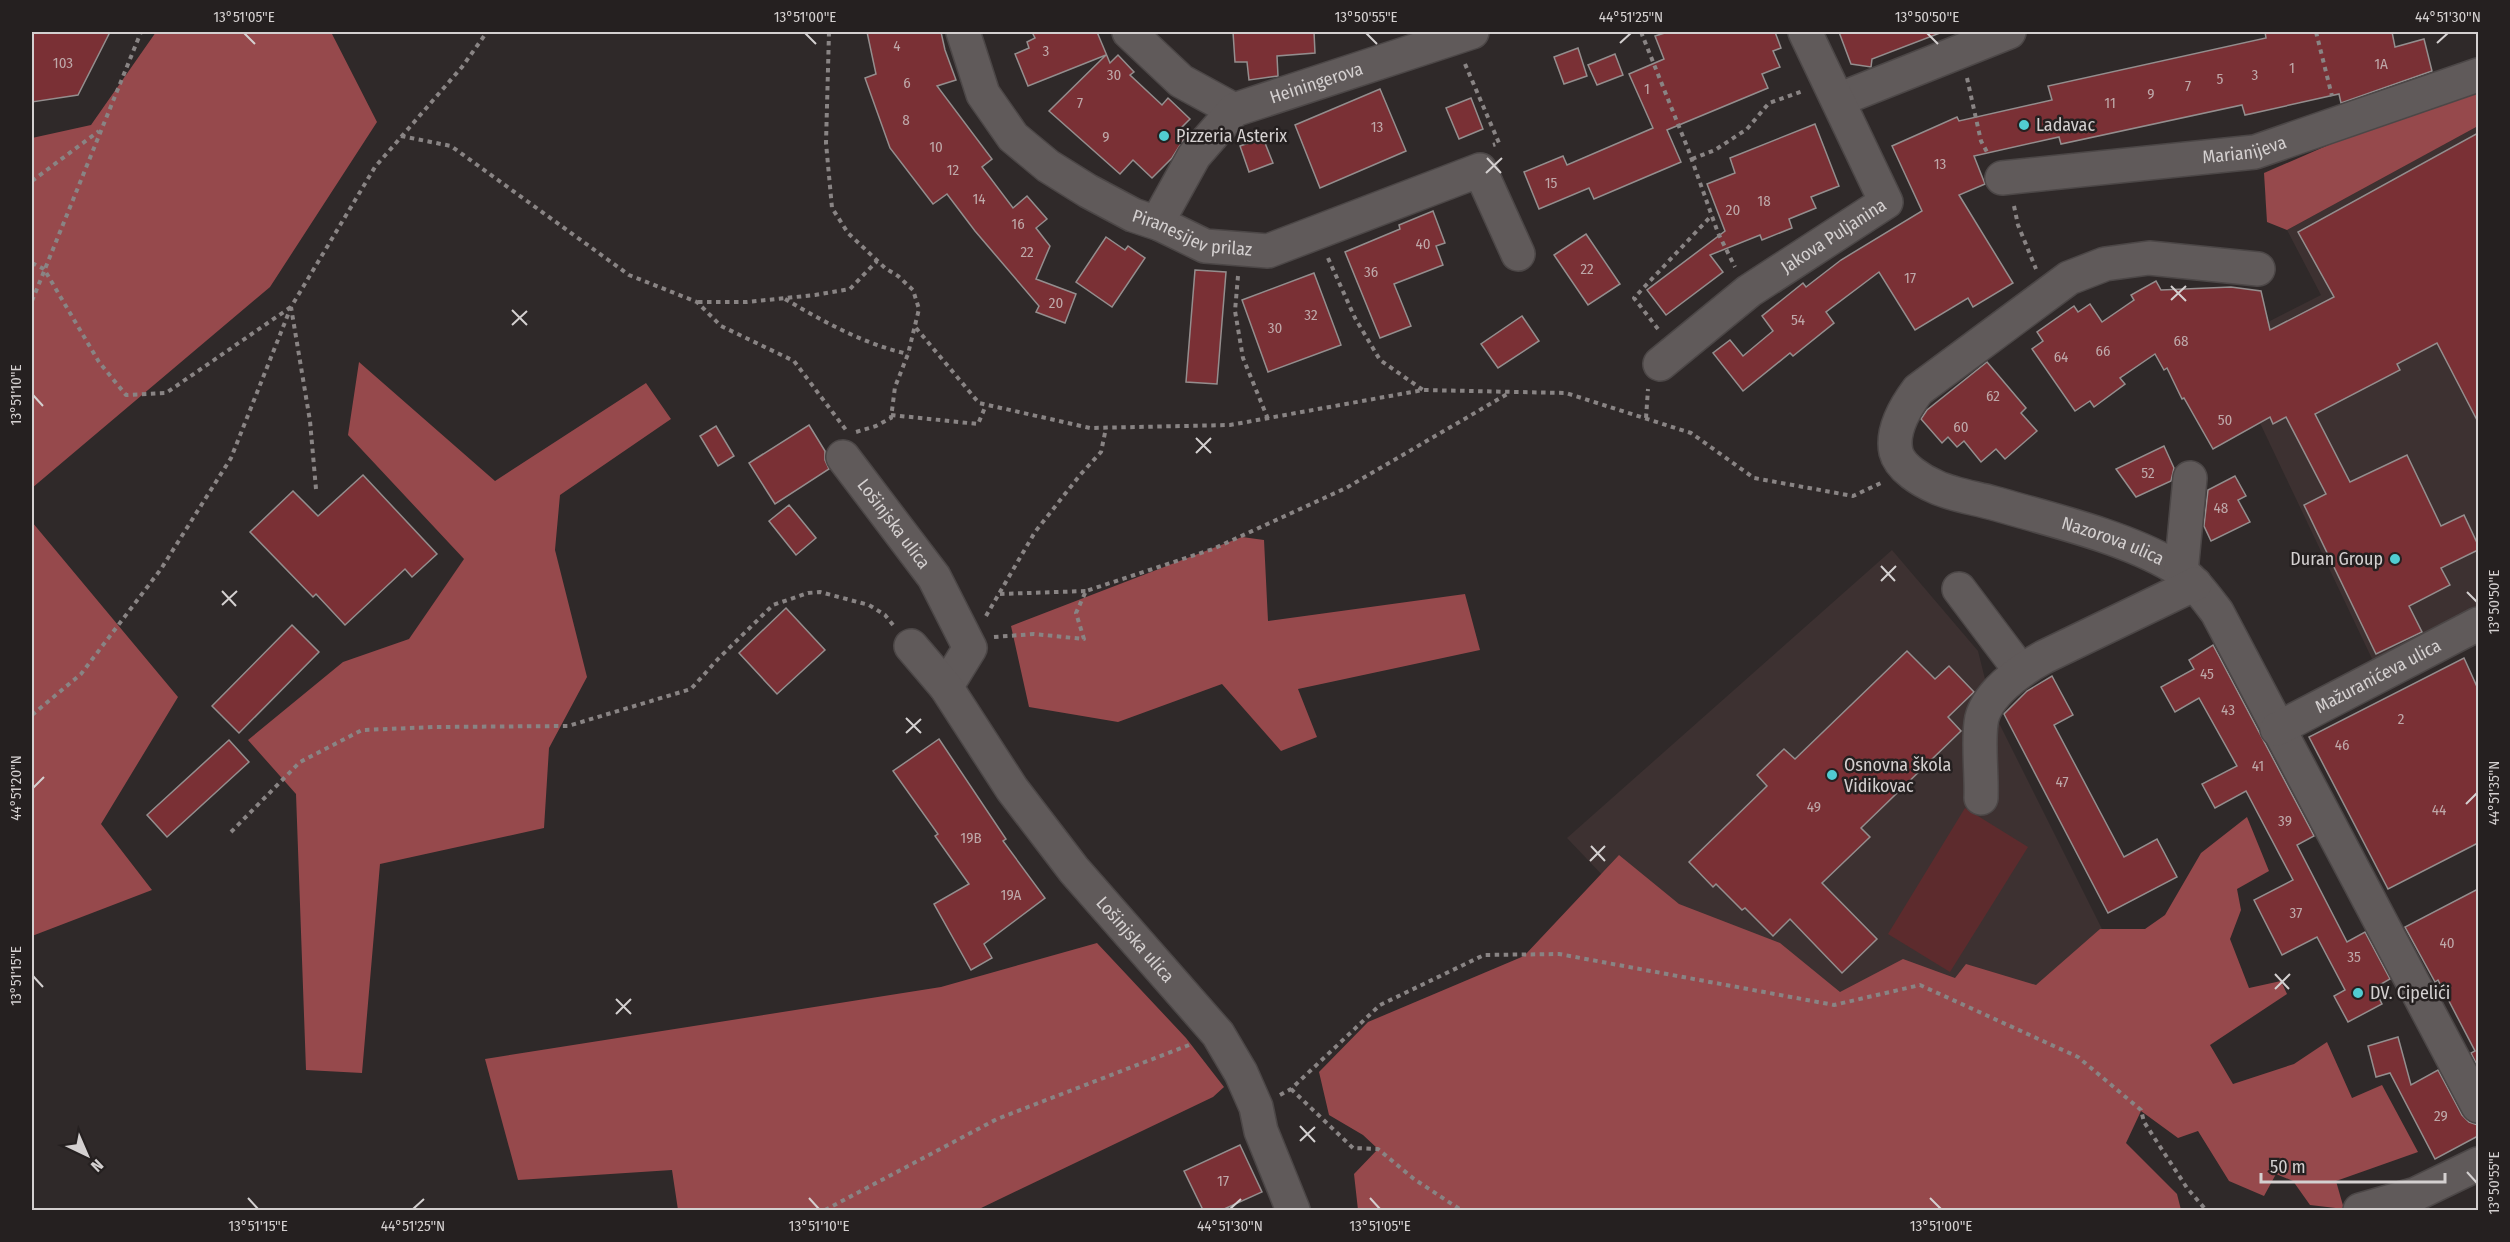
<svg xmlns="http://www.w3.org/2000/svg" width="2510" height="1242" viewBox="0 0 2510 1242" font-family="'Fira Sans Condensed',sans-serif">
<rect width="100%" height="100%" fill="#2f2929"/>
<!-- built -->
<g fill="#3d3131">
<polygon points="2478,126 2478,608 2374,663 2223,345 2321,295 2287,230"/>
<polygon points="1892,550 1978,651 1993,711 2112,949 2055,1040 1683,960 1567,838"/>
</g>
<!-- green -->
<polygon fill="#5d2b2d" points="1965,808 2028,847 1950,972 1888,934"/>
<!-- forest -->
<g fill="#96494c">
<polygon points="156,32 331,32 377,122 270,287 32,488 32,138 91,125"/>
<polygon points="2478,84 2478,126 2287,230 2267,222 2264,173 2409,110"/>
<polygon points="359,362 495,481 646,383 671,419 560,495 555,550 587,677 549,748 544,828 380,864 362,1073 306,1070 296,794 248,740 343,662 409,639 464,559 348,435"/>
<polygon points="32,522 178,697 101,824 152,890 32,936"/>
<polygon points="1242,537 1264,540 1268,621 1465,594 1480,650 1298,689 1317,737 1281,751 1222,684 1118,722 1029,707 1011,626"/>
<polygon points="2247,817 2269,871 2237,889 2241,910 2230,939 2249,988 2281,981 2287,994 2210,1045 2233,1084 2294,1064 2327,1042 2352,1098 2382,1085 2418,1152 2336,1181 2344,1209 2310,1205 2293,1181 2276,1174 2264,1196 2229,1181 2198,1131 2178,1138 2141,1111 2126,1143 2177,1194 2181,1210 1358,1210 1354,1174 1378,1149 1363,1135 1329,1115 1319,1072 1368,1022 1524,956 1619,855 1679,904 1780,943 1840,992 1903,959 1955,978 1966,964 2036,985 2100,929 2145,929 2165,915 2201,853"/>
<polygon points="1097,943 1186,1038 1224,1087 1213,1097 977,1210 678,1210 672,1170 518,1180 485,1059 941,987"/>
</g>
<!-- building -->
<g fill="#7a3035" stroke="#948e8e" stroke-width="1.5">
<polygon points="32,32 110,32 78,95 32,102"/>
<polygon points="867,32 941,32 945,50 956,80 937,86 992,159 982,167 1013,208 1027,196 1047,219 1036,228 1050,246 1036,279 1076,294 1065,323 1036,312 1039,306 975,231 947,194 933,204 890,148 865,78 876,74"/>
<polygon points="1032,32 1097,32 1110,63 1118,55 1134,72 1130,75 1162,105 1168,98 1190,119 1177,132 1184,139 1172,158 1152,178 1133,160 1120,174 1049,111 1106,55 1028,86 1015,54 1029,48 1027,42 1035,38"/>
<polygon points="1233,32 1314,32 1315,53 1277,56 1278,76 1249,80 1247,62 1235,62"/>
<polygon points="1668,32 1775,32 1781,48 1773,51 1780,67 1762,74 1768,88 1667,130 1681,162 1594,199 1589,188 1539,209 1524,172 1563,156 1567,165 1653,128 1629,74 1664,59 1655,36"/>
<polygon points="1839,32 1940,32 1940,33 1872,59 1871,67 1851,64"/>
<polygon points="2265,32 2392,32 2395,47 2424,39 2432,71 2341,103 2339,94 2245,115 2242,105 2061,144 2059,137 1974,156 1985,184 1959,195 2013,283 1973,307 1968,298 1915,330 1879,272 1826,312 1834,323 1793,356 1790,353 1743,391 1713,353 1730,340 1743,356 1773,331 1762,316 1803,283 1806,287 1841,260 1922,211 1892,146 1957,117 1959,121 2052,100 2048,86 2266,38"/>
<polygon points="1578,48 1587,76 1564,84 1554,57"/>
<polygon points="1615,54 1623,75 1597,85 1588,65"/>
<polygon points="1380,89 1406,151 1320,188 1295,125"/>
<polygon points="1471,98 1483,129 1459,139 1446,108"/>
<polygon points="1815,124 1839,186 1811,197 1816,208 1789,219 1792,228 1762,240 1760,235 1710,255 1723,272 1666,315 1647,290 1725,231 1707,184 1735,173 1730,158"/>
<polygon points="2478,133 2478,422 2437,343 2397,364 2400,370 2315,414 2350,482 2407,455 2441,526 2464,515 2478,545 2478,550 2441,568 2450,585 2409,606 2422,632 2376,654 2304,505 2326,494 2286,417 2273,424 2270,417 2213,449 2184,398 2182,399 2167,368 2164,370 2155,354 2120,378 2125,384 2094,407 2090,401 2075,411 2032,349 2043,341 2037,332 2074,306 2078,312 2090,304 2102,322 2134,300 2131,295 2156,281 2161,290 2231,287 2261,291 2270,330 2334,297 2298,232"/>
<polygon points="1263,138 1273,163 1249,172 1240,146"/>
<polygon points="1433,211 1445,243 1436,246 1443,265 1394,284 1411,326 1380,338 1345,252 1400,229 1399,225"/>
<polygon points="1586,234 1620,284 1588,305 1554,255"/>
<polygon points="1106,237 1125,250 1128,246 1145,258 1112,307 1076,282"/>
<polygon points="1195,270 1226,272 1217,384 1186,382"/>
<polygon points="1314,273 1341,345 1268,372 1242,300"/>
<polygon points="1522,316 1539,341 1498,368 1481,344"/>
<polygon points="1987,362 2026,408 2021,413 2037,431 2005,459 1996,449 1981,462 1964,441 1957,447 1948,437 1942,443 1921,419 1927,410"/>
<polygon points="809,425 825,451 825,460 829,469 775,504 749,463"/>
<polygon points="716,426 734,456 718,466 700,436"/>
<polygon points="2164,446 2174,468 2171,481 2136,497 2116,469"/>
<polygon points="363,475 437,554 412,577 405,569 345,625 316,594 313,597 250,532 293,491 318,516"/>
<polygon points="2235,476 2246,496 2238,500 2250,522 2211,541 2204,526 2208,490"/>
<polygon points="789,505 816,538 796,555 769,521"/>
<polygon points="786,608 825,650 777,694 739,653"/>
<polygon points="292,625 319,652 239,733 212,706"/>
<polygon points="2213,645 2314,836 2297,845 2347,942 2365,932 2390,979 2374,988 2382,1004 2348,1022 2334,996 2345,990 2317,937 2282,955 2254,900 2293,880 2246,791 2215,808 2202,784 2237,766 2199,698 2175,712 2161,687 2194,669 2189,660"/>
<polygon points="1907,651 1935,679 1949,666 1974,692 1948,717 1961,731 1861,828 1870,837 1822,883 1877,939 1842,973 1790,919 1773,936 1745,908 1742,910 1716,884 1713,887 1689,862 1767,786 1757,775 1784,749 1795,759"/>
<polygon points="2464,658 2478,689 2478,843 2388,889 2309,737"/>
<polygon points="2052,676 2073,715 2054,725 2124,857 2157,839 2177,877 2108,913 2004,714 2027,691"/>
<polygon points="939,739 1006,839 1003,841 1045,898 984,944 992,958 971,970 934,904 969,884 935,836 938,834 893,771"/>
<polygon points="229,740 249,762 167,837 147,815"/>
<polygon points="2478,889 2478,1067 2471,1053 2475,1051 2438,980 2435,982 2405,927"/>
<polygon points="2398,1037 2411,1085 2438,1070 2462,1115 2469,1122 2478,1125 2478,1136 2435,1159 2390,1073 2376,1077 2368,1046"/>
<polygon points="1240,1145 1262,1192 1222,1210 1203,1210 1184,1171"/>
</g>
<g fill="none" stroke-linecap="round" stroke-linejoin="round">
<!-- minor casing -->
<g stroke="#4c4747" stroke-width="36">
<g id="minor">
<path id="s1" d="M963 32 983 94 1013 137 1048 166 1088 191 1133 215 1160 224 1205 246 1268 251 1480 170 1518 254"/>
<polyline points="1129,32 1181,81 1234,110"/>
<polyline points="1838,100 2009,32"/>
<path id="s2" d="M2002 178 2255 152 2478 75"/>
<path id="s3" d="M1160 224 1163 212 1194 156 1234 110 1472 32"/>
<path id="s4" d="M2258 269 2149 258 2105 264 2069 278 1918 390C1906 406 1891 430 1896 452 1900 468 1922 481 1936 487 1953 495 1975 498 1993 503 2048 519 2125 537 2173 566 2191 577 2204 595 2217 612L2478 1106"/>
<path id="s5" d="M1660 364 1749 291 1886 202 1805 32"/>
<path id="s6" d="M843 457 934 577 970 648 946 687"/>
<polyline points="2181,572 2190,478"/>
<polyline points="1959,589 2020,670"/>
<path id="s7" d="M911 646 946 687 1012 789 1074 870 1218 1034 1241 1073 1256 1107 1261 1131 1293 1210"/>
<path id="s8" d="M2277 729 2478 624"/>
<path d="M1981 798C1982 774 1978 747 1981 723 1984 695 2022 669 2044 657L2195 584"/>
<polyline points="2360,1210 2416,1194 2478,1164"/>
</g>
</g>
<!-- path -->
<g stroke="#898484" stroke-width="4" stroke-dasharray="4.5 4.5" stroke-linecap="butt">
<polyline points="829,32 826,143 832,208 848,233 885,268 898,276 913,290 919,309 908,354 895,387 891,418 876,426 856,432"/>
<polyline points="1641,32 1688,149 1718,233 1735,267"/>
<polyline points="2316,32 2332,96"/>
<polyline points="1465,64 1499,143 1493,145"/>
<polyline points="1967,78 1981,141 1988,154"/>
<polyline points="401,136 451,146 629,275 697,302 721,326 794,361 846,430"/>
<polyline points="1692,159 1715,150 1747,129 1769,103 1803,91"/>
<polyline points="32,181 99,131"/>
<polyline points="2014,206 2018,225 2036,269"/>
<polyline points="1328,258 1355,318 1380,360 1423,390"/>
<polyline points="32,263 44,269 99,362 126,395 166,393 291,307"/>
<polyline points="1238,276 1235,311 1243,358 1268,419"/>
<path d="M785 299C824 322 864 344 908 354"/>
<polyline points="32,301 141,32"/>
<polyline points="698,302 747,302 815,295 850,289 877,261"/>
<polyline points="916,328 979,403 1090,428 1230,425 1423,390 1566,393 1691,433 1754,478 1853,496 1883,482"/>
<polyline points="1658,329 1634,298 1712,215"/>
<polyline points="891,415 978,424 986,405"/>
<polyline points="1646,418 1648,389"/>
<polyline points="316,489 310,421 291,307 375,167 462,67 487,32"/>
<polyline points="1000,594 1086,591"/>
<polyline points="986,616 1035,532 1080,475 1101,452 1106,428"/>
<polyline points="994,637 1034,634 1084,639 1076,613 1086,591 1213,549 1346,488 1509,393"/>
<polyline points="32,715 81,674 161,569 231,458 291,307"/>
<polyline points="231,832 300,762 362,730 434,727 568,726 691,689 718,659 773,605 808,593 820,592 869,605 885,615 893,625"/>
<polyline points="1291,1089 1353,1148 1378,1149 1414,1179 1461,1210"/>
<polyline points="1280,1095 1291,1089 1380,1005 1484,955 1559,954 1834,1005 1920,985 2078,1057 2141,1110 2144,1122 2187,1188 2206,1210"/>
<polyline points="825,1210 997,1119 1189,1045"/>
</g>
<!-- minor -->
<use href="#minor" stroke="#605a5a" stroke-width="33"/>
</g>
<!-- ticks -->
<path fill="none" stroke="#d4d0d0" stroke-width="2" d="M244 33 255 44M805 33 816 44M1366 33 1377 44M1927 33 1938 44M1620 43 1631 33M2437 43 2448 33M1487 158 1501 173M1486 173 1502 158M2171 286 2186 301M2171 300 2186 286M512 310 527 325M512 325 527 311M33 395 43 406M1196 438 1211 453M1196 453 1211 438M1881 566 1895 581M1881 581 1896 566M222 591 236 606M2467 592 2477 602M222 605 237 591M906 718 921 733M906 733 921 719M33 788 44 777M2466 804 2477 793M1591 846 1605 861M1590 861 1605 846M2275 974 2289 989M33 976 43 987M2275 989 2290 974M616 999 631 1014M616 1014 631 999M1300 1126 1315 1142M1300 1141 1315 1127M2467 1172 2477 1183M248 1198 258 1209M809 1198 819 1209M1370 1198 1380 1209M1930 1198 1941 1209M413 1209 424 1199M1230 1209 1241 1199"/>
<!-- markers -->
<g fill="#51ccd1" stroke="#252020" stroke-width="2">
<circle cx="2024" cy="125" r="6"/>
<circle cx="1164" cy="136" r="6"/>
<circle cx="2395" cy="559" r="6"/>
<circle cx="1832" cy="775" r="6"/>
<circle cx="2358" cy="993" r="6"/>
</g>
<g text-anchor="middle" stroke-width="5" stroke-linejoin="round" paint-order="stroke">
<!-- number labels -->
<g font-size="15" fill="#bea8a9">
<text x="897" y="51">4</text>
<text x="1046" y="56">3</text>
<text x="63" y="68">103</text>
<text x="2381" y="69">1A</text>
<text x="2292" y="73">1</text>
<text x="1114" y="80">30</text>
<text x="2255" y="80">3</text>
<text x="2220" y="84">5</text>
<text x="907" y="88">6</text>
<text x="2188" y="91">7</text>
<text x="1647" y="94">1</text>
<text x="2151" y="99">9</text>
<text x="1080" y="108">7</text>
<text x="2110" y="108">11</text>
<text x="906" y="125">8</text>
<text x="1377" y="132">13</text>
<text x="1106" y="142">9</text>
<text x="936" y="152">10</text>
<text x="1940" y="169">13</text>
<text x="953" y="175">12</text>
<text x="1551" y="188">15</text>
<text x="979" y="204">14</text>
<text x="1764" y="206">18</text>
<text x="1733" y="215">20</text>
<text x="1018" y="229">16</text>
<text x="1423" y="249">40</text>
<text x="1027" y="257">22</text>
<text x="1587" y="274">22</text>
<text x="1371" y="277">36</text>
<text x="1910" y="283">17</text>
<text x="1056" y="308">20</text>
<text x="1311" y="320">32</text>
<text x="1798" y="325">54</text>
<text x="1275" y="333">30</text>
<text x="2181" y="346">68</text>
<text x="2103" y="356">66</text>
<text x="2061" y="362">64</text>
<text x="1993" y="401">62</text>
<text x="2225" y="425">50</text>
<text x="1961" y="432">60</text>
<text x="2148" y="478">52</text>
<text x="2221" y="513">48</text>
<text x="2207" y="679">45</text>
<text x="2228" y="715">43</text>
<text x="2401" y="724">2</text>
<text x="2342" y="750">46</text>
<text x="2258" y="771">41</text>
<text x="2062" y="787">47</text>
<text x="1814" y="812">49</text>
<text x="2439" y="815">44</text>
<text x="2285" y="826">39</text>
<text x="971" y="843">19B</text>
<text x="1011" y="900">19A</text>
<text x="2296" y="918">37</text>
<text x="2447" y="948">40</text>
<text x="2354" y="962">35</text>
<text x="2441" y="1121">29</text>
<text x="1223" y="1186">17</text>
</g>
<!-- street labels -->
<g font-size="18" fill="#d4d0d0" stroke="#252020">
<text dy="6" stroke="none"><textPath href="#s3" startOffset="224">Heiningerova</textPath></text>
<text dy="6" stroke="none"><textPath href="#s2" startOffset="244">Marianijeva</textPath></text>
<text dy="6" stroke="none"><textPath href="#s1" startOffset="324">Piranesijev prilaz</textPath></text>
<text dy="6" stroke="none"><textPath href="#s5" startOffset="216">Jakova Puljanina</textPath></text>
<text dy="6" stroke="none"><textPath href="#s6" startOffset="84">Lošinjska ulica</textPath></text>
<text dy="6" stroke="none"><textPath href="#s4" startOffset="688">Nazorova ulica</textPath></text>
<text dy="6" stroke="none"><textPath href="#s8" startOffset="114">Mažuranićeva ulica</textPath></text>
<text dy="6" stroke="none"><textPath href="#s7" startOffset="370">Lošinjska ulica</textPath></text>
</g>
<!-- poi labels -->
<g font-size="18" fill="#d4d0d0" stroke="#252020" text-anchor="start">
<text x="2036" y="131">Ladavac</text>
<text x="1176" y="142">Pizzeria Asterix</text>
<text x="2383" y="565" text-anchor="end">Duran Group</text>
<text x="1844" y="771">Osnovna škola<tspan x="1844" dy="21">Vidikovac</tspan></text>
<text x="2370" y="999">DV. Cipelići</text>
</g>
</g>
<!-- border -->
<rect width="2510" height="1242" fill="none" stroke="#252020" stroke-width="66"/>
<!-- north arrow -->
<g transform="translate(87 1155) rotate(136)" stroke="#252020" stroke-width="4.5" paint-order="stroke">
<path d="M0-4.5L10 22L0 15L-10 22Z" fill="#d4d0d0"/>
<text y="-9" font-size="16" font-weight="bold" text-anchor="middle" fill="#d4d0d0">N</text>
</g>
<!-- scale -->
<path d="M2261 1173v9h184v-9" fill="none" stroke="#d4d0d0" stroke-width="3"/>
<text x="2270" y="1173" font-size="18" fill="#d4d0d0" stroke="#252020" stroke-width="4.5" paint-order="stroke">50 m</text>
<rect x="33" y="33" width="2444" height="1176" fill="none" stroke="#d4d0d0" stroke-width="2"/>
<g font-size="15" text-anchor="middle" fill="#d4d0d0">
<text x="244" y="22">13°51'05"E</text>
<text x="805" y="22">13°51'00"E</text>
<text x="1366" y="22">13°50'55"E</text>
<text x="1631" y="22">44°51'25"N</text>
<text x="1927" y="22">13°50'50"E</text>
<text x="2448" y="22">44°51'30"N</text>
<text transform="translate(16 395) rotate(-90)" y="5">13°51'10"E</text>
<text transform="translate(2494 602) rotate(-90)" y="5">13°50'50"E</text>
<text transform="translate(16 788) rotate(-90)" y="5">44°51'20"N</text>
<text transform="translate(2494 793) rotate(-90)" y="5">44°51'35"N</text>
<text transform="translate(16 976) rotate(-90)" y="5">13°51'15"E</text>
<text transform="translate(2494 1183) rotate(-90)" y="5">13°50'55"E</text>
<text x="258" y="1231">13°51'15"E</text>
<text x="413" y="1231">44°51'25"N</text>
<text x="819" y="1231">13°51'10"E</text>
<text x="1230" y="1231">44°51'30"N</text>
<text x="1380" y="1231">13°51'05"E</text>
<text x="1941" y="1231">13°51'00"E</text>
</g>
</svg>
